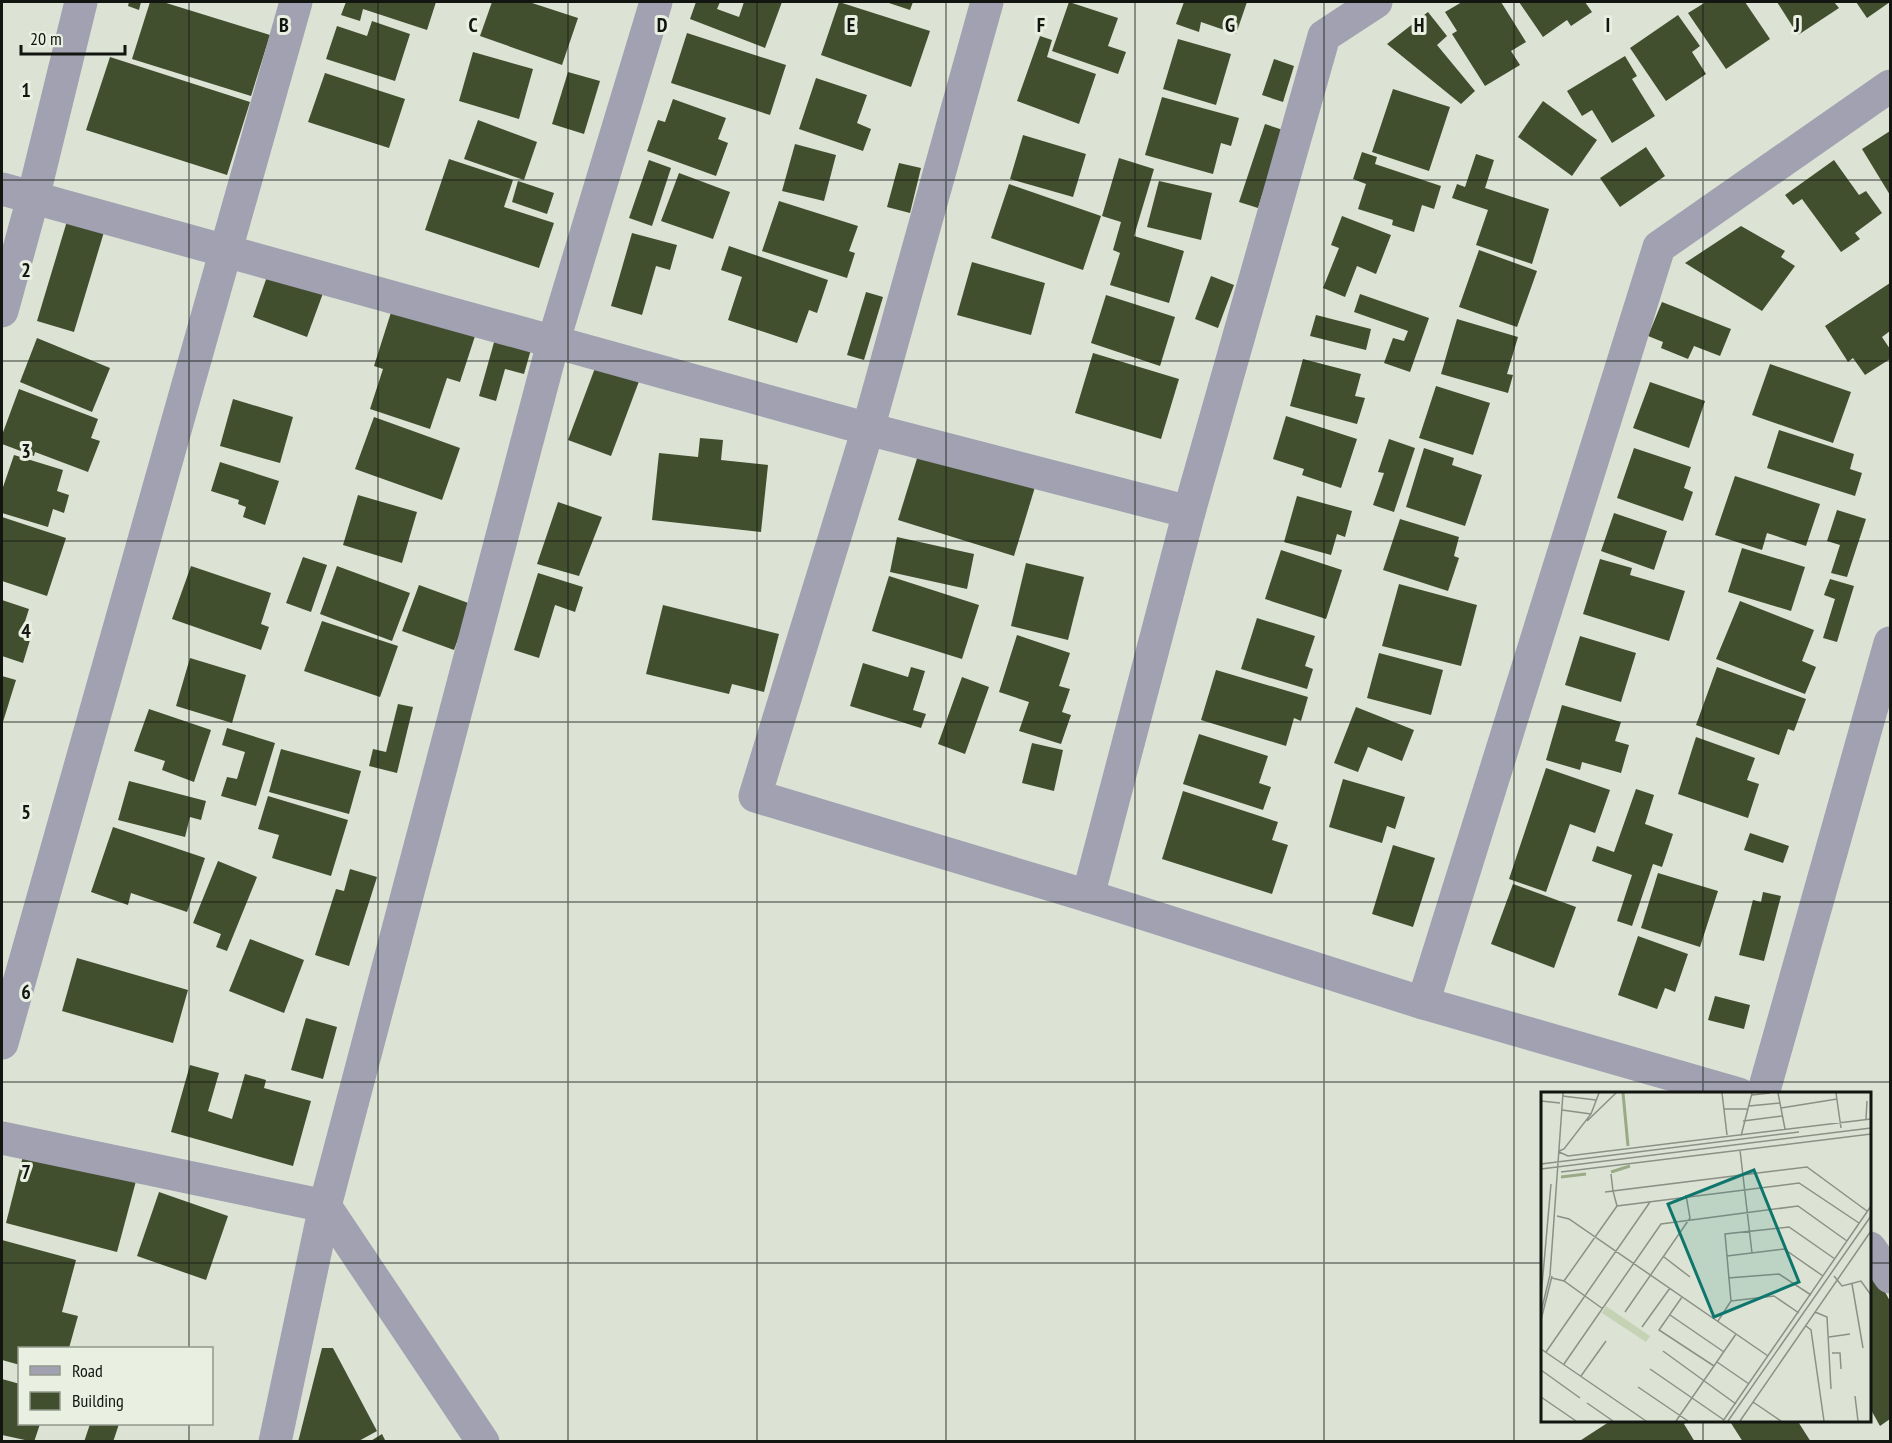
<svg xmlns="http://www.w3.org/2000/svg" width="1892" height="1443" viewBox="0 0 1892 1443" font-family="'PT Sans Narrow',sans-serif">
<rect width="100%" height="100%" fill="#dce3d4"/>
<!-- building -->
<g fill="#424f2f">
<polygon points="129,2 141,2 139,10 128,6"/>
<polygon points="150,2 163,2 270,35 251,96 132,59"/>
<polygon points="346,2 436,2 427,30 363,9 360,21 341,15"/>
<polygon points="492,2 529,2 578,18 562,65 480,36"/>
<polygon points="696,2 720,2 717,9 739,17 744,2 782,2 765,48 690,19"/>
<polygon points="839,2 930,31 911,87 821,55"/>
<polygon points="886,2 913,2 910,10"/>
<polygon points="1069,2 1118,18 1108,46 1126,52 1118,74 1052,51"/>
<polygon points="1184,2 1247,2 1236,34 1201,22 1199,32 1176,24"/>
<polygon points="1462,2 1501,2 1526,42 1511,51 1520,65 1485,86 1452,34 1457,31 1445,12"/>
<polygon points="1519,2 1585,2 1592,12 1571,26 1567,20 1543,37"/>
<polygon points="1706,2 1745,2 1770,39 1726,69 1688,13"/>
<polygon points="1777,2 1834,2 1839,8 1798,35"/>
<polygon points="1856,2 1890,2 1867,18"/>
<polygon points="1428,12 1447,36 1437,45 1475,91 1461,104 1387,44"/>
<polygon points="1678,15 1700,46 1692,52 1706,74 1666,101 1630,48"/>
<polygon points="372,21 410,34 395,81 326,59 337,26 367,36"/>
<polygon points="687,33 786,65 770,115 671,83"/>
<polygon points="1040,36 1052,40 1047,57 1096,74 1079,124 1017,101"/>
<polygon points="1178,39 1231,54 1216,105 1163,89"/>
<polygon points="473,52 533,69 519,119 459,101"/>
<polygon points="1625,56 1637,76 1632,79 1655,116 1612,143 1592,110 1582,116 1567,91"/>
<polygon points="110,57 250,102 227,175 86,130"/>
<polygon points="1274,59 1294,66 1283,102 1262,95"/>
<polygon points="568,72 600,81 584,134 552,124"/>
<polygon points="325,73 405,99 389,148 308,122"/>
<polygon points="816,78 867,95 857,123 871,129 863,151 799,129"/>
<polygon points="1393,89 1450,107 1429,171 1372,152"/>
<polygon points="1162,97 1239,118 1231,146 1221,143 1213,174 1145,155"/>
<polygon points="673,99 726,118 718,139 728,143 716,176 647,151 658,120 665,122"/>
<polygon points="1543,101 1597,140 1572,176 1518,137"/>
<polygon points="478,120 537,142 524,180 464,159"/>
<polygon points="1265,124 1283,130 1258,208 1239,202"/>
<polygon points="1890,131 1890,195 1862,149"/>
<polygon points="1023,135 1086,154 1073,197 1010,179"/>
<polygon points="795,144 836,155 824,201 782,191"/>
<polygon points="1646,147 1665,176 1620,207 1600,178"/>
<polygon points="1362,152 1377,157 1375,164 1441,186 1434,209 1422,205 1414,232 1392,225 1393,220 1358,209 1366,184 1353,179"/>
<polygon points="1476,154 1494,160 1485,188 1549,209 1532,264 1476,245 1488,210 1452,198 1457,184 1465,187"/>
<polygon points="1119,158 1154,169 1134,236 1184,251 1169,303 1110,285 1120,253 1113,250 1121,222 1102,216"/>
<polygon points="449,159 513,180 504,207 554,223 539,268 425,230"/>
<polygon points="649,160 671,168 652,226 629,218"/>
<polygon points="1834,160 1859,195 1866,191 1882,213 1855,233 1860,239 1841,252 1802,199 1793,205 1785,195"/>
<polygon points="899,163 921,168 910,213 887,207"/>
<polygon points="679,173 730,192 713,239 661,221"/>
<polygon points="518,181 554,193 547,214 512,202"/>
<polygon points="1159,181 1212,193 1201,240 1147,227"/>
<polygon points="1009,184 1101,216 1083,270 991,238"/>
<polygon points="779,201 858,226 849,251 855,253 847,278 762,251"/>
<polygon points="1342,216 1391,235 1376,274 1357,266 1345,297 1323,288 1339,248 1331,245"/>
<polygon points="67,221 104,232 74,332 37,321"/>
<polygon points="1741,226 1785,251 1781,257 1795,266 1762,311 1685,263"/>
<polygon points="632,233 677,245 670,270 656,266 642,315 611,306"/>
<polygon points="729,246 828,280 817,313 809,310 797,343 728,320 742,277 721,270"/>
<polygon points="1479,250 1537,271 1517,327 1459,307"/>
<polygon points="972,262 1045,283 1031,335 957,315"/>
<polygon points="271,265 326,285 307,337 253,317"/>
<polygon points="1211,276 1234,285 1218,328 1195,319"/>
<polygon points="1890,283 1890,331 1882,337 1890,349 1890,359 1865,375 1853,358 1848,362 1825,326"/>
<polygon points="866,292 883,297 864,360 847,355"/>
<polygon points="1360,294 1429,318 1410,372 1384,363 1393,338 1404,341 1408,331 1354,312"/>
<polygon points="1106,295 1175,317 1160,366 1091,343"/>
<polygon points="1662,302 1731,329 1720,356 1694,346 1688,359 1661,348 1663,342 1648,336"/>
<polygon points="394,303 477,330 460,382 447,378 430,429 370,409 383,369 374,366"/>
<polygon points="1316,315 1371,329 1366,350 1310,336"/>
<polygon points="1457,319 1518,337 1507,374 1513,375 1508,393 1441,374"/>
<polygon points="498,328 534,339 524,374 505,369 496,401 479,396"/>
<polygon points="37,338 110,368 92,412 20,382"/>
<polygon points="601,352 644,368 611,456 568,440"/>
<polygon points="1093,353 1179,379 1161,439 1075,413"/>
<polygon points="1303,359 1361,374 1355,396 1365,398 1357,424 1290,406"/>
<polygon points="1770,364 1851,392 1833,443 1752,415"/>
<polygon points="1650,382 1705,401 1689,448 1633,428"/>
<polygon points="1436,386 1490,403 1473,455 1419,438"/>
<polygon points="19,389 98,419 91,438 100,441 88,472 35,452 34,456 2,444 2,435"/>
<polygon points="233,399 293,417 280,463 220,446"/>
<polygon points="1286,416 1357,439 1341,488 1302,475 1304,469 1273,459"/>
<polygon points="374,417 460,448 442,500 355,469"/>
<polygon points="1779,430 1854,454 1850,469 1862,473 1855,496 1767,468"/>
<polygon points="700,438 723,440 721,460 768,465 761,532 652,520 659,453 698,457"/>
<polygon points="1389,439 1415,448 1394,512 1373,505 1384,473 1378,472"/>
<polygon points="1424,448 1454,458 1452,465 1482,475 1465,526 1406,507"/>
<polygon points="1634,448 1691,467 1684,488 1693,492 1683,521 1617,498"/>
<polygon points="919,452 1035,487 1014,556 898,520"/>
<polygon points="14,455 63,470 57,491 69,495 64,513 53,509 48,527 2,513 2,490"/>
<polygon points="220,462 279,481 265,525 243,517 246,507 238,504 239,500 211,491"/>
<polygon points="1735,476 1820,504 1806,546 1767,533 1762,550 1715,535"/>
<polygon points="358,495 417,512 402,563 343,545"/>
<polygon points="1297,496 1352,511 1345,537 1337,534 1331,555 1284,542"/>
<polygon points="558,502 602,517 579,576 537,564"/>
<polygon points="1837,510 1866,519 1847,577 1831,573 1840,545 1827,541"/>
<polygon points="1614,513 1667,531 1654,570 1601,551"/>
<polygon points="2,517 66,538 47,596 2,581"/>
<polygon points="1400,519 1459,537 1454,556 1459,558 1448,591 1383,570"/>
<polygon points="897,537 974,554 967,589 890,572"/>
<polygon points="1742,548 1805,567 1791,611 1728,592"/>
<polygon points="1281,550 1342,570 1326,619 1265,599"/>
<polygon points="303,557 327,565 311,612 286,603"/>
<polygon points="1600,559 1632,568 1630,575 1685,591 1669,641 1583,614"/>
<polygon points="1026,563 1084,577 1068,640 1011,626"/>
<polygon points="191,566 271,593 261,624 269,627 261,650 172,619"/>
<polygon points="337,566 410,593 392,641 320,614"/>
<polygon points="538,573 583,587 575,612 555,605 539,658 514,650"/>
<polygon points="889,576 979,605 962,659 872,631"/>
<polygon points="1830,579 1854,586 1837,642 1823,638 1835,599 1824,595"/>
<polygon points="1399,584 1477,605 1461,666 1382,646"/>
<polygon points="419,585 471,604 454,650 402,631"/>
<polygon points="2,600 29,609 20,637 30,640 23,663 2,656"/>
<polygon points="1740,601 1814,630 1802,661 1816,667 1805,694 1716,659"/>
<polygon points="663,605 779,634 764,692 732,684 729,694 646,674"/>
<polygon points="1257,618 1315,636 1305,666 1313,669 1307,689 1241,669"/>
<polygon points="322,621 398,646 380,697 304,671"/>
<polygon points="1017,635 1070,653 1059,686 1070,689 1062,712 1071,715 1061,744 1019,731 1029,702 999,692"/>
<polygon points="1580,636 1636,653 1621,702 1565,685"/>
<polygon points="1379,653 1443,670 1431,715 1367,698"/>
<polygon points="190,658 246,675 232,723 176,706"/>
<polygon points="863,663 908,677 911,667 925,671 913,710 926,714 921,728 850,706"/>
<polygon points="1717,667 1806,699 1794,731 1788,729 1779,755 1696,725"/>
<polygon points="1216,670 1308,697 1301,721 1294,718 1286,746 1201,720"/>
<polygon points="2,676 16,680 2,725"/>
<polygon points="962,677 989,687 965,754 938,744"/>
<polygon points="398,704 413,707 397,773 369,766 373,749 386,752"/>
<polygon points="1562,705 1621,722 1615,741 1629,745 1621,773 1582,762 1580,770 1546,760"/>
<polygon points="1356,707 1414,730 1402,761 1368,747 1358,772 1334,763"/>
<polygon points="149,709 211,730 194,782 162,770 165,761 134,751"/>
<polygon points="227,728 275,743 256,806 221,796 227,777 237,779 245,752 222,745"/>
<polygon points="1199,734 1268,756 1259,783 1271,787 1263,810 1183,784"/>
<polygon points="1696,737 1755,758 1747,780 1759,784 1748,818 1678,794"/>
<polygon points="1032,743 1063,750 1054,791 1022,783"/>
<polygon points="281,749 361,771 349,814 269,792"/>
<polygon points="1546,768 1610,790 1595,833 1570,824 1546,892 1509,879"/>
<polygon points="1343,779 1405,797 1395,829 1387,826 1382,843 1329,827"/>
<polygon points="129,781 206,801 201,820 190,817 185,837 118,820"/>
<polygon points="1636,789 1654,795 1645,824 1673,834 1662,867 1653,864 1632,926 1617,921 1632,875 1592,861 1597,846 1614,852"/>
<polygon points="1183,791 1278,822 1272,840 1288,845 1272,894 1162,859"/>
<polygon points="268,796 348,820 331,876 272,858 279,835 258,829"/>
<polygon points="113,827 205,858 187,912 131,893 128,905 91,892"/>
<polygon points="1750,833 1789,846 1783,863 1744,850"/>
<polygon points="1393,845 1435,858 1413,927 1372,914"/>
<polygon points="218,861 257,877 227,951 216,947 221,934 193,923"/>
<polygon points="350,869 377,877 349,966 315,955 336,889 344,891"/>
<polygon points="1658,873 1718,891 1700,947 1641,928"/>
<polygon points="1513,884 1576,907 1554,968 1491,944"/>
<polygon points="1763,892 1781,896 1764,961 1739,955 1753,900 1761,902"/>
<polygon points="1638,936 1688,954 1675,992 1665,988 1657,1009 1618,995"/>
<polygon points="250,939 304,960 284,1013 229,991"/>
<polygon points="77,958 188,990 173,1043 62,1011"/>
<polygon points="1715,996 1750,1005 1744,1029 1708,1020"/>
<polygon points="306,1018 337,1027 323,1079 291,1070"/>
<polygon points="190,1065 219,1073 208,1111 232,1119 245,1074 266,1080 264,1088 311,1101 293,1166 171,1132"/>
<polygon points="24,1152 136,1181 117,1252 6,1223"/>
<polygon points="159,1192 228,1216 206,1280 137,1256"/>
<polygon points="2,1240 76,1260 62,1312 78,1316 69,1348 20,1348 20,1365 2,1360"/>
<polygon points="1870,1265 1890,1301 1890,1419 1880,1426 1870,1408"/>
<polygon points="322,1348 333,1348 377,1431 357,1442 298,1442"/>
<polygon points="2,1379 20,1384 20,1424 40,1424 34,1442 2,1435"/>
<polygon points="1612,1420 1690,1420 1684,1424 1695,1442 1578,1442"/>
<polygon points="1729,1420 1797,1420 1811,1442 1743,1442"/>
<polygon points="90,1424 119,1424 113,1442 84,1442"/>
<polygon points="382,1434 386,1442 369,1442"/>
</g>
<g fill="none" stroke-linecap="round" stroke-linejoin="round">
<!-- minor -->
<g stroke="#a1a1b1" stroke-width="33">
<polyline points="987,2 868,429 755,796 1088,896 1423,1003 1739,1094"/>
<polyline points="2,189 868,429 1189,512"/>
<polyline points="2,311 33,198 81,2"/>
<polyline points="1088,896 1189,512 1324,36 1376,2"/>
<polyline points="1423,1003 1659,247 1890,86"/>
<polyline points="2,1043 296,2"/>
<polyline points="1763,1094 1890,643"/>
<polyline points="2,1138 325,1206 483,1442"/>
<polyline points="1870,1248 1890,1277"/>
<polyline points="275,1442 325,1206 553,343 656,2"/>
</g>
</g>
<!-- grid -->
<path fill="none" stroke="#121510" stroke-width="1.5" stroke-opacity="0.55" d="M189 2V1348M378 2V1442M568 2V1442M757 2V1442M946 2V1442M1135 2V1442M1324 2V1442M1514 2V1442M1703 2V1094M2 180H1890M2 361H1890M2 541H1890M2 722H1890M2 902H1890M2 1082H1890M2 1263H1542M1870 1263H1890M1703 1420V1442M189 1424V1442"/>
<!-- overview -->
<g transform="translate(1541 1092)">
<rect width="330" height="330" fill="#dce3d4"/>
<path d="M65 214 109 244 105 250 61 221Z" fill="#c5d3b4"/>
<path fill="none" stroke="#9aaa87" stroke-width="3" d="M82 1 87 54M70 80 89 74M20 85 45 82"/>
<path fill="none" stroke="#8b9186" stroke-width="1.5" d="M181 1 186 43M237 1 244 37M295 1 300 36M211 3 229 1M21 4 55 8M0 9 19 11M208 14 239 11M240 16 296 7M183 17H206M21 18 50 22M325 27 326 9M46 29 75 1M202 29 241 24M200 44 211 1M199 58 211 161M18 59 23 57 50 22 58 1M18 60 27 64 330 27M0 72 258 40M0 77 330 36M20 80 330 42M64 100 72 99 70 82M76 114 72 99 266 75 326 119M16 124 28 127 227 264M186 164 243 157 282 184M123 165 149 185M293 184 301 194 320 189 330 203M11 186 23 189 62 217M187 186 238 182 270 203M23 189 76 114 258 91 318 131M311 192 322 256M0 205 10 92M141 205 118 238 173 274M190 209 184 142 248 135 294 167M0 220 9 183 22 1M84 220 149 126 145 103M274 220 286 225 290 297M129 223 183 260M0 228 11 184M177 229 190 209 233 204 258 221M265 234 270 238 283 329M101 235 129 196M288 245 309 242M0 257 105 329M122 259 195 312M5 260 109 110M291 261H299L300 277M176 270 208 292M23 272 120 132 257 114 306 149M109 277 183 328M0 278 39 306M40 284 65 249M97 295 147 329M314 304 317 329M0 305 35 329M212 310 240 329M46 311 72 329M135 329 195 242M182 329 330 114M187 329 330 124M199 329 330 139"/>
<path fill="#0f766e" fill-opacity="0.15" stroke="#0f766e" stroke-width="3" d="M213 78 258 190 173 225 127 112Z"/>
<rect width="330" height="330" fill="none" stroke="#121510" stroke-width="3"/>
</g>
<g font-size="20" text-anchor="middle" font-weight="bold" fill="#121510" stroke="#e9f0e1" stroke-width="6" stroke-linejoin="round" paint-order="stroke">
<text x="284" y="32">B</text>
<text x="473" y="32">C</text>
<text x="662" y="32">D</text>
<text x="851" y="32">E</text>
<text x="1041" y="32">F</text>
<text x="1230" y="32">G</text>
<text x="1419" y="32">H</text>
<text x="1608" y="32">I</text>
<text x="1797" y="32">J</text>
<text x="26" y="97">1</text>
<text x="26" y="277">2</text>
<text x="26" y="458">3</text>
<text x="26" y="638">4</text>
<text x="26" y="819">5</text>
<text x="26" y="999">6</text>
<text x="26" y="1179">7</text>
</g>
<!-- border -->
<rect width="1892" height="1443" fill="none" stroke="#121510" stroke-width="6"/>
<!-- legend -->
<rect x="18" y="1347" width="195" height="78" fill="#e9f0e1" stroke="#93988d" stroke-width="1.5"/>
<rect x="30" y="1366" width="30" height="9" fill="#a1a1b1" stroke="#93988d" stroke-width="1.5"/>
<text x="72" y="1377" font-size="18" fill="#121510">Road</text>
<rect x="30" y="1392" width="30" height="18" fill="#424f2f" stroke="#93988d" stroke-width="1.5"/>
<text x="72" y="1407" font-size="18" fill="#121510">Building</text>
<!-- scale -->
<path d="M21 45v9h104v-9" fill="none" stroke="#121510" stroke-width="3"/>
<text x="30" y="45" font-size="18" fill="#121510" stroke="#e9f0e1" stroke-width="4.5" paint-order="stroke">20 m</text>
</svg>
